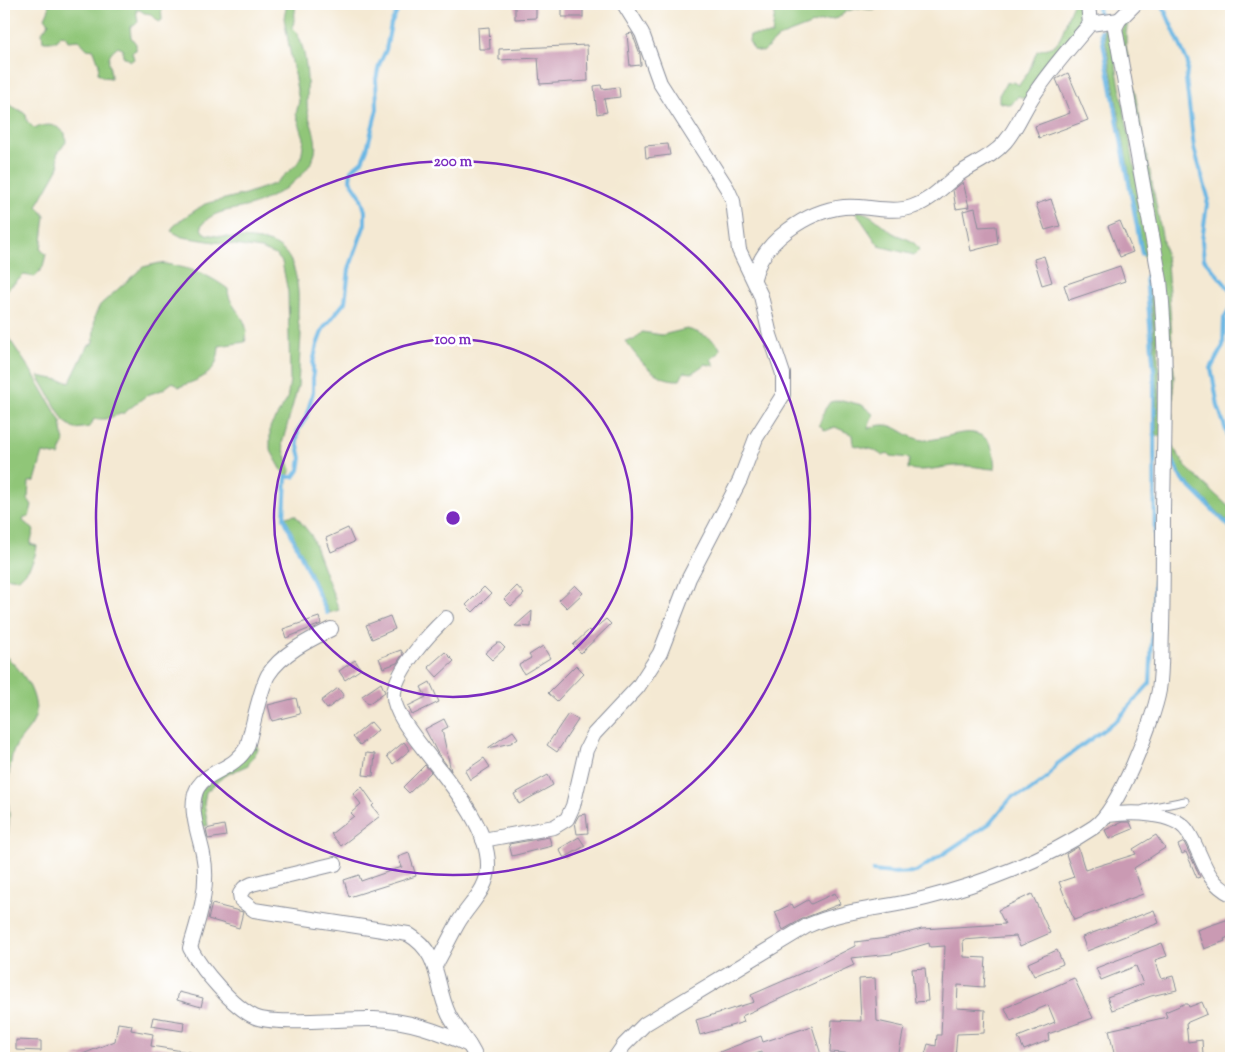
<svg xmlns="http://www.w3.org/2000/svg" width="1235" height="1062" viewBox="0 0 1235 1062" font-family="'Sorts Mill Goudy',serif">
<rect width="100%" height="100%" fill="#fff"/>
<filter id="ink" filterUnits="userSpaceOnUse"><feTurbulence type="fractalNoise" baseFrequency=".02" numOctaves="2"/><feDisplacementMap in="SourceGraphic" scale="10" xChannelSelector="R" yChannelSelector="G"/><feConvolveMatrix kernelMatrix="1 2 1 2 8 2 1 2 1" color-interpolation-filters="sRGB"/></filter>
<filter id="wash" filterUnits="userSpaceOnUse"><feTurbulence type="fractalNoise" baseFrequency=".0096" numOctaves="4" result="noise"/><feDisplacementMap in="SourceGraphic" scale="20" xChannelSelector="R" yChannelSelector="G"/><feGaussianBlur stdDeviation="1.12" result="paint"/><feColorMatrix in="noise" values="0 0 0 0 0 0 0 0 0 0 0 0 0 0 0 0 0 1.4 0 .05"/><feComposite in="paint" operator="in"/></filter>
<g filter="url(#wash)">
<rect width="100%" height="100%" fill="#f4e9d3"/>
<!-- green -->
<g fill="#90c678" stroke="#567a6b">
<path d="M48 4H161L162 20 159 22 151 14 144 13 140 10H136L138 22 135 25 130 27 131 37 136 44V50L132 52 134 59 131 61 123 56V49L117 47C103 57 111 65 111 78L103 77 98 73 99 64 94 50 87 49 79 40 68 41 65 36 60 35 57 41H43L42 32 49 23 45 18 49 9Z"/>
<path d="M287 4H296L293 28C307 44 308 81 307 101 306 119 319 135 315 153 308 178 275 197 252 205 234 211 213 209 201 226L202 231 206 234C254 244 293 226 298 292 299 306 296 320 301 334L298 386 282 444 291 470 288 476H285L270 449V427L287 400 290 380 288 292 282 262 276 255 261 249 182 237 171 231 173 227 182 219 205 204 245 194 274 184 295 166 301 159 304 138 296 114 299 101 284 18Z"/>
<polygon points="776,4 878,4 875,10 858,8 847,11 838,18 818,22 779,37 763,52 754,50 749,41 750,35 772,35"/>
<path d="M1073 4H1087V23L1028 100 1018 96 1011 105 999 102V95L1006 83 1014 82 1019 85 1029 71 1037 51C1042 49 1051 48 1056 44 1063 38 1067 15 1073 4Z"/>
<polygon points="1130,12 1126,33 1126,46 1167,262 1174,374 1171,444 1188,469 1231,509 1231,525 1182,477 1168,451 1169,374 1120,32"/>
<polygon points="1103,26 1109,27 1151,256 1144,258"/>
<path d="M10 105 26 114 27 121 34 128C48 124 54 123 65 133L66 142 57 154 59 167 37 206 45 216 41 250 46 254 43 267 35 277 24 275 4 292V107Z"/>
<path d="M855 211C871 211 880 225 893 233 903 239 914 238 919 250L914 255 879 246Z"/>
<path d="M160 263C189 268 205 272 228 289 228 310 253 317 245 342L219 346C218 374 203 378 179 387L173 382 162 390 147 395 124 413 105 419H94L90 427 75 429 64 421 38 376 70 382 87 347 93 343 95 315 100 305 143 267Z"/>
<path d="M1147 271 1151 273 1155 282 1162 436H1156C1157 380 1155 326 1147 271Z"/>
<path d="M687 329C698 332 714 338 720 348L719 353 711 359 715 366 705 364 692 373 684 372 680 380C653 381 640 360 625 341L634 340 642 332 662 335Z"/>
<path d="M4 331 35 377 61 422 64 442 59 456 43 453 35 481 29 482 28 499 32 505 29 517H24L23 521 34 530 30 544 37 546C35 561 29 570 19 579L4 577Z"/>
<path d="M842 400 862 405 873 414 868 429C895 416 901 438 924 440 943 441 971 423 987 440 994 447 994 460 995 469 985 469 976 466 967 466 947 464 929 473 908 469L909 458 891 456 888 453 883 456 874 450 854 445 853 435 835 427 825 431 819 425 825 409 830 402Z"/>
<polygon points="295,515 311,535 339,610 329,613 285,517"/>
<path d="M4 655C20 668 35 688 36 710 36 729 17 736 12 756 10 767 8 778 8 790 8 807 12 830 4 846Z"/>
<polygon points="254,742 259,748 248,765 224,776 206,792 204,803 208,826 199,826 200,791"/>
</g>
<g fill="none" stroke-linecap="round" stroke-linejoin="round">
<!-- stream -->
<g stroke="#6bb7e4" stroke-width="4">
<polyline points="1098,4 1099,17"/>
<polyline points="1162,4 1188,63 1186,79 1194,148 1208,197 1202,240 1204,259 1231,291"/>
<polyline points="1101,31 1142,254"/>
<polyline points="1231,306 1224,318 1223,346 1211,368 1218,406 1231,445"/>
<polyline points="1231,457 1231,462"/>
<polyline points="1172,459 1181,478 1231,528"/>
<polyline points="327,613 284,518 286,477 294,477 299,470 301,458 297,441 298,430 306,418 313,392 313,363 317,345 323,329 345,302 349,269 365,224 365,211 360,195 350,180 351,170 362,161 367,149 377,109 376,79 379,65 386,50 391,24 401,4"/>
<polyline points="873,871 892,873 916,872 990,823 1012,797 1027,793 1047,778 1057,764 1117,720 1150,683 1155,568 1154,420 1154,373 1146,277"/>
</g>
</g>
<g id="blocks">
<!-- building -->
<g fill="#ca9ab3">
<polygon points="515,4 536,4 536,18 515,19"/>
<rect x="562" y="7" width="21" height="10"/>
<polygon points="489,27 490,49 479,49 478,28"/>
<polygon points="632,33 640,54 641,65 630,66 627,34"/>
<polygon points="587,45 588,81 540,84 538,58 499,60 499,49"/>
<polygon points="1068,73 1088,120 1039,138 1035,126 1070,113 1056,79"/>
<polygon points="601,85 602,89 619,87 620,97 604,99 607,112 597,114 594,86"/>
<polygon points="668,144 670,155 646,158 645,146"/>
<polygon points="963,182 969,207 956,209 953,190"/>
<polygon points="1051,199 1060,226 1045,230 1036,204"/>
<polygon points="975,208 979,227 996,226 998,244 971,251 963,211"/>
<polygon points="1120,221 1133,252 1120,257 1108,226"/>
<polygon points="1044,256 1052,282 1042,285 1034,259"/>
<polygon points="1120,266 1125,281 1069,300 1064,285"/>
<polygon points="348,528 354,542 331,552 326,538"/>
<polygon points="575,585 583,593 567,608 559,600"/>
<polygon points="517,586 524,594 511,606 504,599"/>
<polygon points="484,587 491,594 473,612 466,605"/>
<polygon points="532,611 531,627 515,626"/>
<polygon points="390,616 395,629 372,639 366,625"/>
<polygon points="319,617 321,624 286,638 283,629"/>
<polygon points="606,619 611,624 581,653 573,645 589,630 590,632"/>
<polygon points="497,643 500,643 505,648 492,660 485,653"/>
<polygon points="543,646 550,658 524,674 519,665 531,658 529,655"/>
<polygon points="401,650 403,654 397,663 383,668 379,658"/>
<polygon points="445,652 454,661 437,677 428,667"/>
<polygon points="355,660 361,669 345,680 339,671"/>
<polygon points="576,665 584,673 557,701 548,693"/>
<polygon points="430,682 439,702 412,715 408,706 426,697 421,687"/>
<polygon points="381,683 385,692 368,704 362,696"/>
<polygon points="338,688 344,696 327,709 321,701"/>
<polygon points="296,698 300,714 272,721 268,705"/>
<polygon points="568,714 578,720 557,752 547,745"/>
<polygon points="444,719 448,727 442,730 451,771 437,752 425,729"/>
<polygon points="371,722 378,730 360,745 353,737"/>
<polygon points="513,731 518,738 511,743 488,748"/>
<polygon points="404,742 410,750 393,764 387,756"/>
<polygon points="366,753 375,754 373,776 363,775"/>
<polygon points="484,758 490,767 470,780 465,771"/>
<polygon points="425,765 431,772 409,793 403,787"/>
<polygon points="548,775 553,785 519,804 514,794"/>
<polygon points="362,787 374,804 372,806 380,816 341,846 331,834 354,816 351,813 361,804 353,794"/>
<polygon points="586,814 588,833 577,834 575,822 579,815"/>
<polygon points="1122,822 1130,822 1133,829 1109,839 1105,830"/>
<polygon points="224,825 226,836 208,839 206,829"/>
<polygon points="1156,835 1165,848 1134,868 1143,894 1074,920 1059,882 1074,877 1066,854 1078,847 1085,870 1136,854 1133,849"/>
<polygon points="549,837 552,846 512,856 509,844"/>
<polygon points="579,837 585,846 564,858 559,849"/>
<polygon points="1184,842 1197,870 1200,877 1197,878 1186,852 1182,854 1178,845"/>
<polygon points="409,853 416,876 349,897 344,880 359,875 361,881 402,867 398,857"/>
<polygon points="835,893 840,904 804,918 783,930 775,912 792,904 794,908 808,900 811,904"/>
<polygon points="1032,894 1050,933 1020,946 1016,936 963,940 964,957 986,958 984,987 958,985 957,1008 985,1010 984,1033 957,1034 955,1058 924,1058 928,1044 936,1046 937,1035 941,1035 945,946 930,947 929,943 891,954 851,958 854,965 742,1016 744,1022 700,1035 696,1020 754,1002 751,995 806,971 855,946 855,942 887,938 922,929 1005,924 998,910"/>
<polygon points="212,904 243,912 239,928 208,919"/>
<polygon points="1154,910 1159,923 1087,951 1082,937"/>
<polygon points="1229,919 1231,936 1224,939 1225,941 1204,949 1197,930"/>
<polygon points="1162,943 1167,956 1155,960 1162,979 1173,976 1177,990 1151,996 1112,1010 1107,997 1143,984 1136,966 1101,980 1096,968"/>
<polygon points="1057,950 1063,964 1034,976 1028,963"/>
<polygon points="925,968 928,1001 915,1002 912,969"/>
<polygon points="875,978 877,1021 904,1027 898,1058 863,1058 856,1057 856,1054 830,1052 832,1020 861,1021 859,979"/>
<polygon points="1074,978 1093,1018 1048,1034 1049,1040 1024,1050 1018,1037 1055,1022 1048,1005 1011,1021 1005,1008"/>
<polygon points="179,992 203,998 201,1007 177,1000"/>
<polygon points="1202,1002 1207,1014 1186,1023 1188,1042 1202,1040 1203,1055 1174,1058 1115,1058 1109,1030 1167,1017 1165,1012 1184,1004 1188,1004 1189,1007"/>
<polygon points="153,1017 184,1022 183,1031 151,1026"/>
<polygon points="118,1023 132,1025 131,1030 153,1034 151,1046 195,1053 195,1058 73,1058 115,1041"/>
<polygon points="812,1026 822,1058 762,1058 761,1052 744,1058 704,1058 761,1036 763,1042"/>
<polygon points="16,1040 41,1041 41,1051 16,1050"/>
</g>
</g>
</g>
<g filter="url(#ink)">
<use href="#blocks" fill-opacity="0" stroke="#888c98" stroke-width="1"/>
<g fill="none" stroke-linecap="round" stroke-linejoin="round">
<!-- lane casing -->
<g stroke="#888c98" stroke-width="9">
<polyline id="lane" points="1144,809 1185,801"/>
</g>
<!-- street casing -->
<g stroke="#888c98" stroke-width="16">
<g id="street">
<polyline points="1088,4 1090,24"/>
<path d="M754 278C762 241 807 211 844 207 866 205 891 214 912 207 931 201 944 185 959 174 975 163 992 157 1005 142 1018 127 1024 108 1035 93 1051 69 1071 46 1090 24L1119 20"/>
<path d="M331 629C309 640 281 654 268 675 259 692 253 727 247 747 234 770 210 769 198 787 187 806 199 834 203 854 210 886 199 918 190 948 201 969 233 1007 255 1017 275 1026 347 1018 374 1019 408 1020 438 1031 469 1045"/>
<path d="M1108 815C1129 812 1175 811 1188 832 1203 855 1204 881 1231 894"/>
<polyline points="483,840 554,827 567,819 573,806 586,750 594,734 638,687 660,653 689,578 740,480 756,438 783,395 783,374 770,335 761,296 739,250 733,201 727,188 660,83 642,33 624,4"/>
<path d="M335 864 252 884 244 888 240 894 241 900 254 910 408 934C442 954 434 984 449 1015 457 1031 470 1042 476 1058"/>
<path d="M435 966C443 952 450 937 458 923 469 904 488 890 488 867 490 803 388 729 394 692 398 668 429 634 446 618"/>
<path d="M615 1058 624 1045 645 1024 807 926C848 908 884 909 926 898 982 884 1046 859 1094 827 1118 811 1154 720 1159 690 1162 670 1161 650 1162 629 1163 590 1163 551 1163 511 1164 434 1168 357 1160 280L1115 28 1119 20 1135 4"/>
</g>
</g>
<!-- lane -->
<use href="#lane" stroke="#fff" stroke-width="7"/>
<!-- street -->
<use href="#street" stroke="#fff" stroke-width="14"/>
</g>
</g>
<!-- distance rings -->
<g fill="none" stroke="#7b2cbf" stroke-width="2.5">
<circle cx="453" cy="518" r="179"/>
<circle cx="453" cy="518" r="357"/>
</g>
<circle cx="453" cy="518" r="8" fill="#7b2cbf" stroke="#fff" stroke-width="2.5"/>
<g font-size="15" text-anchor="middle" font-weight="bold" fill="#7b2cbf" stroke="#fff" stroke-width="5" stroke-linejoin="round" paint-order="stroke">
<text x="453" y="166">200 m</text>
<text x="453" y="344">100 m</text>
</g>
<!-- margin -->
<rect width="1235" height="1062" fill="none" stroke="#fff" stroke-width="20"/>
</svg>
